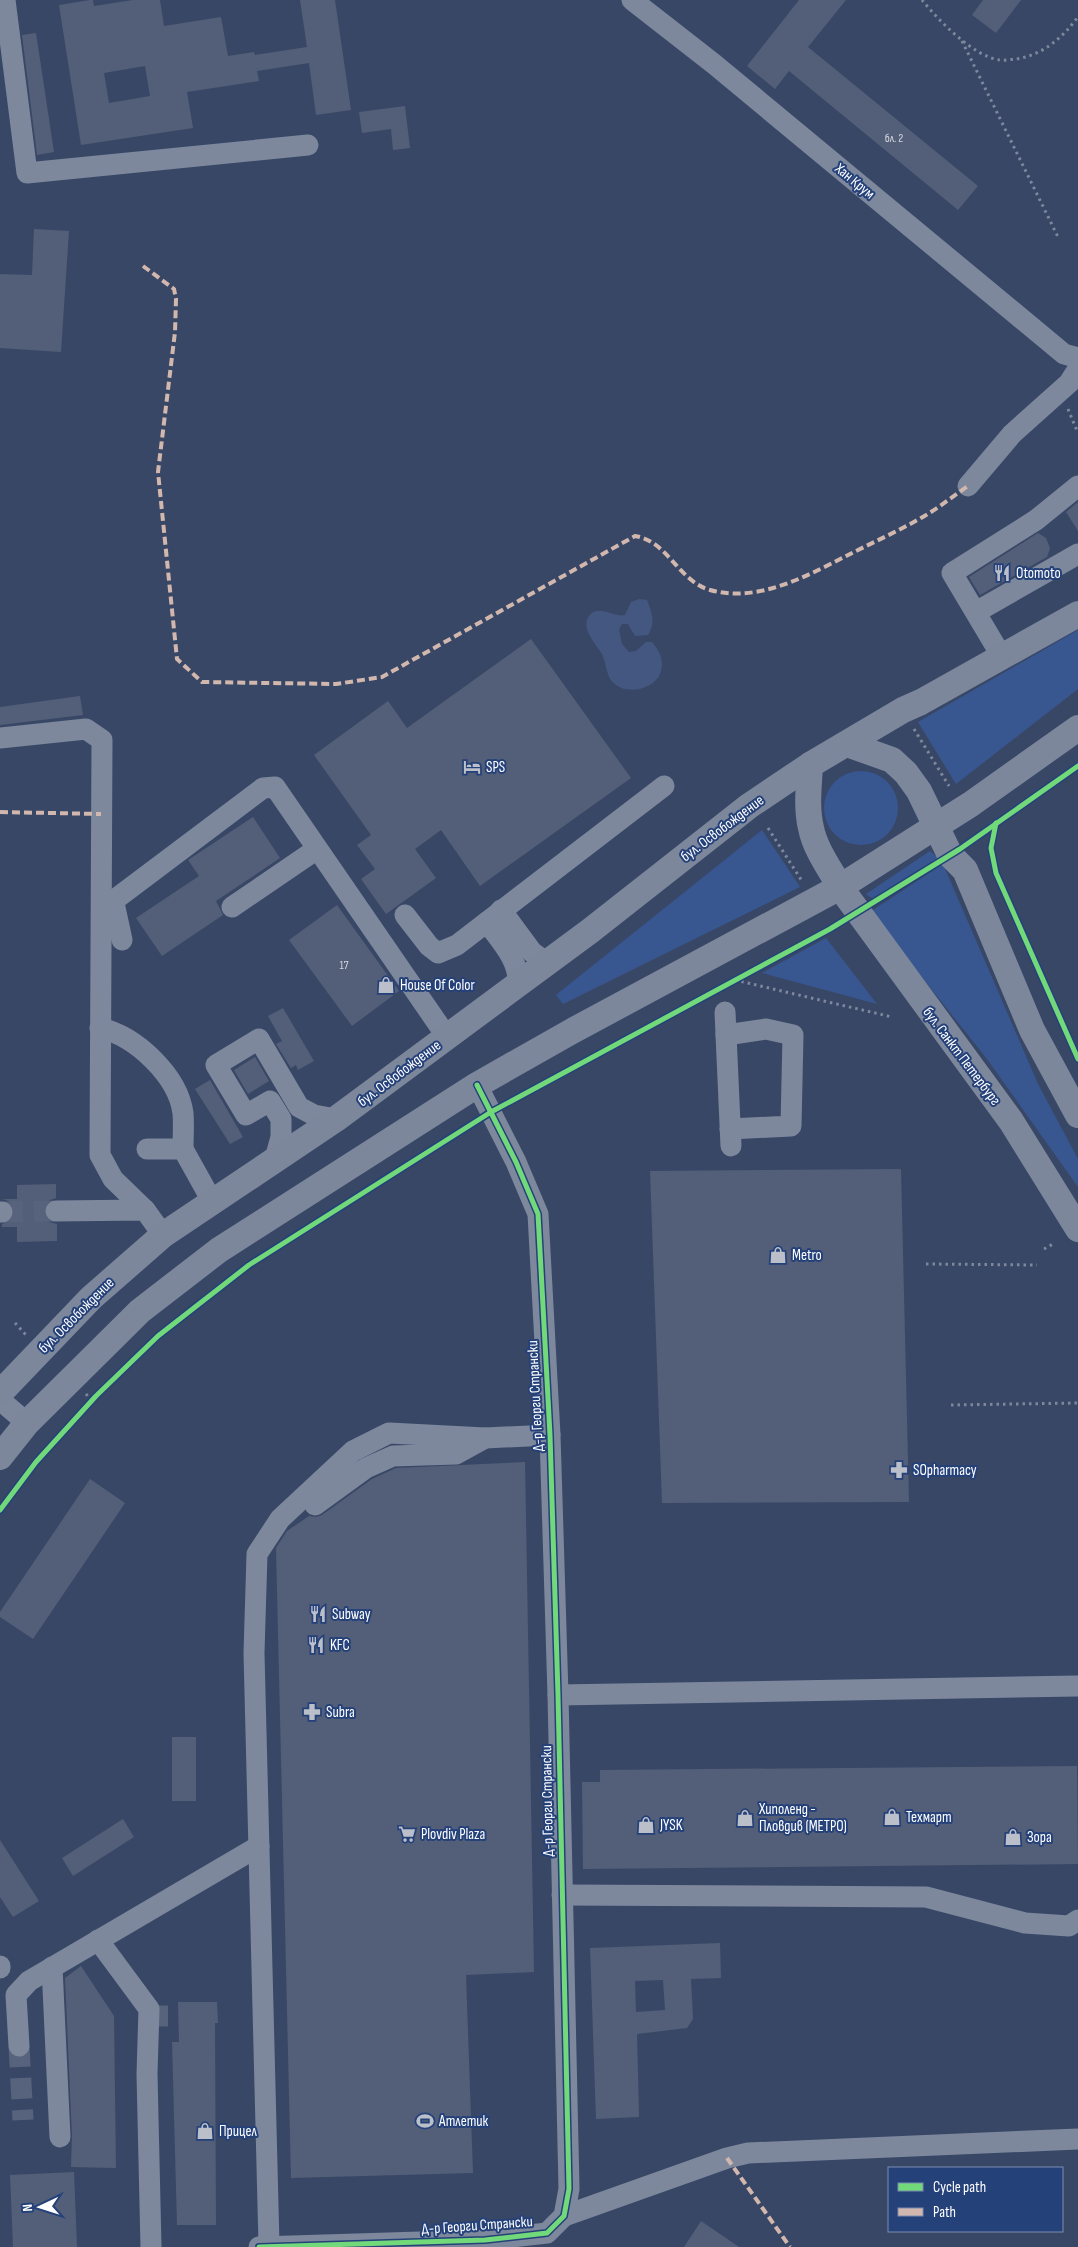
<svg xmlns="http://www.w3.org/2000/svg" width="1078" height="2247" viewBox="0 0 1078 2247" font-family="'Sofia Sans Condensed',sans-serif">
<rect width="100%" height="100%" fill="#394766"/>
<!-- green -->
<g fill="#385791">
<polygon points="1078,630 1078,689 956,784 918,722"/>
<circle cx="861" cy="808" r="37"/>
<polygon points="762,830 800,887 563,1004 556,995"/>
<polygon points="930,851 939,859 873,899 866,894"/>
<polygon points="943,864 1038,1084 1078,1159 1078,1187 987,1059 870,912"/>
<polygon points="826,938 877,1004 762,973"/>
</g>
<!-- water -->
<path fill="#435781" d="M639 599 647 600C652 613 656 623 648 635L635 636 628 624H622L619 629 622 644 629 652 636 651 646 642H652C660 652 665 661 660 674 653 691 622 696 611 680 606 673 606 662 602 654 596 644 577 625 592 613 601 606 614 617 625 615L631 602Z"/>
<!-- building -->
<g fill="#535f78" fill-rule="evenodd">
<path d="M90 0H93L94 6 133 0H160L164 26 221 17 228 56 254 52 255 55 307 47 300 0H335L351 110 316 115 309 63 257 71 259 81 187 92 193 128 81 145 59 5ZM145 66 150 96 109 103 104 73Z"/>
<polygon points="799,0 846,0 808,47 978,186 958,210 789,71 775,89 747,66"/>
<polygon points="983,0 1021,0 996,33 972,15"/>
<polygon points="36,33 54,152 37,155 22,35"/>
<polygon points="405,106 410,148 393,150 391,129 362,133 359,112"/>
<polygon points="34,229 69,231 61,352 0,348 0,274 32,275"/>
<polygon points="1078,502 1078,531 1066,512"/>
<polygon points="1038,533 1046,538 1050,548 1047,557 980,595 969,577"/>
<polygon points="531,639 631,778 480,886 441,830 415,849 436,878 386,914 361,879 375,869 357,845 371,835 314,755 388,701 407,728"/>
<polygon points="80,696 83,715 0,725 0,707"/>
<polygon points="253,817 280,858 216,901 223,915 162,956 136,918 199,876 188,860"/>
<polygon points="337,905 399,991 352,1026 289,940"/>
<polygon points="283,1008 314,1061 298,1070 296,1065 291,1068 276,1044 282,1041 268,1016"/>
<polygon points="255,1057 269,1081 248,1094 234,1070"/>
<polygon points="210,1080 243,1137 230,1144 195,1089"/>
<polygon points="901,1169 909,1502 662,1503 650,1171"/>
<polygon points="56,1184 56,1198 50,1200 45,1204 44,1212 49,1222 57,1224 57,1241 17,1242 17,1227 2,1227 2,1224 13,1219 14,1212 9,1201 2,1199 17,1199 17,1185"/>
<polygon points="525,1462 534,1972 466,1975 473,2173 291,2178 276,1548 287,1531 309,1516 316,1517 322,1515 372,1479 396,1468"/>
<polygon points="90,1479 125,1503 33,1639 0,1617 0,1612"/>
<rect x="172" y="1737" width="24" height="64"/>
<polygon points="1077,1766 1078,1864 583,1869 582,1782 600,1782 600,1770"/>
<polygon points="123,1819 134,1837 73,1876 62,1858"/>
<polygon points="0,1840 39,1901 13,1917 0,1897"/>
<path d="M720 1943 721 1978 691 1979 693 2019 687 2028 637 2034 639 2117 596 2119 590 1948ZM663 1980 665 2010 636 2012 635 1981Z"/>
<polygon points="81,1966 114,2016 116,2168 71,2167 72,2136 65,1978"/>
<polygon points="178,2002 217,2002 218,2023 215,2023 216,2225 177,2225 172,2042 179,2042"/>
<polygon points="74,2172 77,2247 13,2247 10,2175"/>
<polygon points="701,2221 739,2247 684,2247"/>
</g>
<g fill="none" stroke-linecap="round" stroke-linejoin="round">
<!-- minor-tunnel -->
<g stroke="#57637d" stroke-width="21" stroke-dasharray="21 11" stroke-linecap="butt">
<polyline points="2,1212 56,1211"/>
<polyline points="149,2016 168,2016"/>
<polyline points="19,2046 23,2120"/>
</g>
<!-- path -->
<g stroke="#7d889d" stroke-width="3" stroke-dasharray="2.5 4" stroke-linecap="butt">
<path d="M922 0C938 20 974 57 1000 60 1005 61 1011 59 1016 59 1043 55 1062 38 1078 17"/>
<polyline points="962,41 1058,237"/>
<polyline points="1068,409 1078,433"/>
<polyline points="914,729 949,786"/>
<polyline points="768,828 802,881"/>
<polyline points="735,980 892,1017"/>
<polyline points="1044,1249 1053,1244"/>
<polyline points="926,1264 1037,1265"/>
<polyline points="15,1323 26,1335"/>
<polyline points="86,1394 92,1401"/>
<polyline points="951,1405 1078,1403"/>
</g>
<!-- minor -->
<g stroke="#7d889d" stroke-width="21">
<polyline points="5,0 27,173 308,145"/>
<polyline points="632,0 714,64 1064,354 1078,358"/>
<polyline points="968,486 1012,434 1069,383 1078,369"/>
<polyline points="976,612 1078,554"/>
<polyline points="1002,657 952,573 1036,520 1078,486"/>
<polyline points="0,738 86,729 102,740 100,1155 113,1179 145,1210"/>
<polyline points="232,907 317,849"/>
<polyline points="501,910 532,952 547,963"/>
<polyline points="405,915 429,946 438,953 457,945 664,786"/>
<path d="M487 922C500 941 519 959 518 983"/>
<polyline points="122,940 114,903 117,898 263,788 275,787 447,1037"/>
<polyline points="725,1012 731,1146"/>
<path d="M100 1028C136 1036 178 1076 183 1113 184 1125 183 1137 183 1149"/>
<polyline points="726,1035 766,1029 793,1035 791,1126 730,1129"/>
<polyline points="147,1149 183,1149 212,1201"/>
<polyline points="275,1159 281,1137 281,1119 270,1101 246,1115 216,1065 259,1039 299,1107 314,1115 336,1119"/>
<polyline points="56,1211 145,1210 163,1235"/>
<polyline points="0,1212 2,1212"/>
<polyline points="0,1400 27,1423"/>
<polyline points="315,1505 366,1468 393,1456 456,1454 485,1438"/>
<polyline points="558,1695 1078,1686"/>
<polyline points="562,1895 926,1897 1025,1923 1069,1926 1078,1920"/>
<polyline points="98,1940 149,2009 147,2074 151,2247"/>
<polyline points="0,1966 0,1968"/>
<polyline points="52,1967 60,2137"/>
<polyline points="19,2046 16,1995 29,1981 259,1846"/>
<polyline points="564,2216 727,2158 748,2153 1078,2139"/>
<polyline points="269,2245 254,1653 257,1554 280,1519 353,1451 389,1433 485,1438 550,1435"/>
<polyline points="259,2247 485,2240 547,2233 564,2216 569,2189 558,1695 550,1435 538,1214 516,1162 477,1085"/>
</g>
<!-- major -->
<g stroke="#7c879c" stroke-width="26">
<polyline points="847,744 892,760 906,773 919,791 950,855 965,870 1032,1030 1078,1115"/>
<path d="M810 765C809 786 806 807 811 828 815 849 830 869 840 887L1011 1121 1078 1229"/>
<polyline points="0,1393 91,1298 163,1235 336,1119 590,931 749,806 810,765 903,710 921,702 1078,614"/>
<polyline points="0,1457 27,1423 140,1311 219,1250 477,1085 574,1030 840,887 971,804 1078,728"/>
</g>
<!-- quiet -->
<g stroke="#d1b7ad" stroke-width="4" stroke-dasharray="8 4" stroke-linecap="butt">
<path d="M143 266 174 289 176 299 175 332 158 472 177 659 202 682 336 684 382 677 635 536C668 541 678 581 710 590 761 604 812 573 856 551 878 540 900 530 921 518 937 509 952 497 968 486"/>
<polyline points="0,812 101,814"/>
<polyline points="727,2158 790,2247"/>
</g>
<!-- cycleway casing -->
<g stroke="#25417a" stroke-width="8">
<g id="cycleway">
<polyline points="996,823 991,848 996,873 1078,1059"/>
<polyline points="0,1510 36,1462 96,1396 158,1336 249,1265 491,1112 830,929 960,849 1078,766"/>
<polyline points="259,2247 485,2240 547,2233 564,2216 569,2189 558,1695 550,1435 538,1214 516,1162 477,1085"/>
</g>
</g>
<!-- cycleway -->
<use href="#cycleway" stroke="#71d979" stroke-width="5"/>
</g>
<!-- icons -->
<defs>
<g id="restaurant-bare" transform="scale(1.35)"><path d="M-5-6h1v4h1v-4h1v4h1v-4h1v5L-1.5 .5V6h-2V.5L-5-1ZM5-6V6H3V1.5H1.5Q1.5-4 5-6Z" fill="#babfc9" stroke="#25417a" stroke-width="2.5" paint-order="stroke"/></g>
<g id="hotel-bare" transform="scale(1.35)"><path d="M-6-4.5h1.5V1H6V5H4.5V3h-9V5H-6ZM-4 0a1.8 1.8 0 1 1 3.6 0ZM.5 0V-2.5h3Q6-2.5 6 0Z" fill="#babfc9" stroke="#25417a" stroke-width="2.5" paint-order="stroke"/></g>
<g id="shop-bare" transform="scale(1.35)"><path d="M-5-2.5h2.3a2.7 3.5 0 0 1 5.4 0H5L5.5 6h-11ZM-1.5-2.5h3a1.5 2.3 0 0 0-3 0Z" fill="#babfc9" stroke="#25417a" stroke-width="2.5" paint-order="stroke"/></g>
<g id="pharmacy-bare" transform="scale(1.35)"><path d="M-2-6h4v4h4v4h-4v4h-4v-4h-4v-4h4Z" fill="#babfc9" stroke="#25417a" stroke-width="2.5" paint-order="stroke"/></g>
<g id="supermarket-bare" transform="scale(1.35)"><path d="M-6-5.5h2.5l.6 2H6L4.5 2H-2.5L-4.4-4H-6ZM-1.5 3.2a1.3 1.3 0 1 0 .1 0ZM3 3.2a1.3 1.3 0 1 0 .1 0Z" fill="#babfc9" stroke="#25417a" stroke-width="2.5" paint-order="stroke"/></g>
<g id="stadium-bare" transform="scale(1.35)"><path d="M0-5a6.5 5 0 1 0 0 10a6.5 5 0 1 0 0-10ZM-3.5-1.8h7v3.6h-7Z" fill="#babfc9" stroke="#25417a" stroke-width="2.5" paint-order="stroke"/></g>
</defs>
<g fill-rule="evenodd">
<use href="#restaurant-bare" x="1002" y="573"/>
<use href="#hotel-bare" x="472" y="767"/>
<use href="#shop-bare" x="386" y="985"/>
<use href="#shop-bare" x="778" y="1255"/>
<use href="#pharmacy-bare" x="899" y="1470"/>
<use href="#restaurant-bare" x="318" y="1614"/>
<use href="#restaurant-bare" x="316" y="1645"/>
<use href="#pharmacy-bare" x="312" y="1712"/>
<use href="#shop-bare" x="892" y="1817"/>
<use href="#shop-bare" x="745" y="1818"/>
<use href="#shop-bare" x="646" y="1825"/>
<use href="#supermarket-bare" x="407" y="1834"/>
<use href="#shop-bare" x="1013" y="1837"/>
<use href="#stadium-bare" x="425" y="2121"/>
<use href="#shop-bare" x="205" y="2131"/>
</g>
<g text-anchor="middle" stroke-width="4" stroke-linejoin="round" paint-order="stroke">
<!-- number labels -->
<g font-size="12" fill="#d4d7dd">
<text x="894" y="142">бл. 2</text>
<text x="344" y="969">17</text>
</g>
<!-- street labels -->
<g font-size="15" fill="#fff" stroke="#25417a">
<text transform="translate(855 181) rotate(40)" y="5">Хан Крум</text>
<text transform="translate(722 828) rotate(-37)" y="5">бул. Освобождение</text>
<text transform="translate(962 1056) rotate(53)" y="5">бул. Санкт Петербург</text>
<text transform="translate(399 1073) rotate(-37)" y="5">бул. Освобождение</text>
<text transform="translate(76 1315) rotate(-45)" y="5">бул. Освобождение</text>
<text transform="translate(535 1396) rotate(-93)" y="5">Д-р Георги Странски</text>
<text transform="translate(547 1801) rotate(-91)" y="5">Д-р Георги Странски</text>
<text transform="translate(477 2225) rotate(-4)" y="5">Д-р Георги Странски</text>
</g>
<!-- poi labels -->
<g font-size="15" fill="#fff" stroke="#25417a" text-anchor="start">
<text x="1016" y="578">Otomoto</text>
<text x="486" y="772">SPS</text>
<text x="400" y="990">House Of Color</text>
<text x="792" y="1260">Metro</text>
<text x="913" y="1475">SOpharmacy</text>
<text x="332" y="1619">Subway</text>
<text x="330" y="1650">KFC</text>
<text x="326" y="1717">Subra</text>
<text x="759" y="1814">Хиполенд -<tspan x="759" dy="17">Пловдив (МЕТРО)</tspan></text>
<text x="906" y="1822">Техмарт</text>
<text x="660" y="1830">JYSK</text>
<text x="421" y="1839">Plovdiv Plaza</text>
<text x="1027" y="1842">Зора</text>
<text x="439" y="2126">Атлетик</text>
<text x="219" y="2136">Прицел</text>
</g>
</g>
<!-- legend -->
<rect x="888" y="2167" width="175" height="65" fill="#25417a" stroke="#7c8daf"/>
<rect x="898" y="2183" width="25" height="8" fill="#71d979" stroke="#7c8daf"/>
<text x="933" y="2192" font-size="15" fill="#ffffff">Cycle path</text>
<rect x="898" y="2208" width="25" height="8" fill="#d1b7ad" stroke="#7c8daf"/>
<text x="933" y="2217" font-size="15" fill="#ffffff">Path</text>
<!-- north arrow -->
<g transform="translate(40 2207) rotate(266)" stroke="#25417a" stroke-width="4" paint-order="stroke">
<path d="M0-4L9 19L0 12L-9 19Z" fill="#ffffff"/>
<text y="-8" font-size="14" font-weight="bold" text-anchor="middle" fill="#ffffff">N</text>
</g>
</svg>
